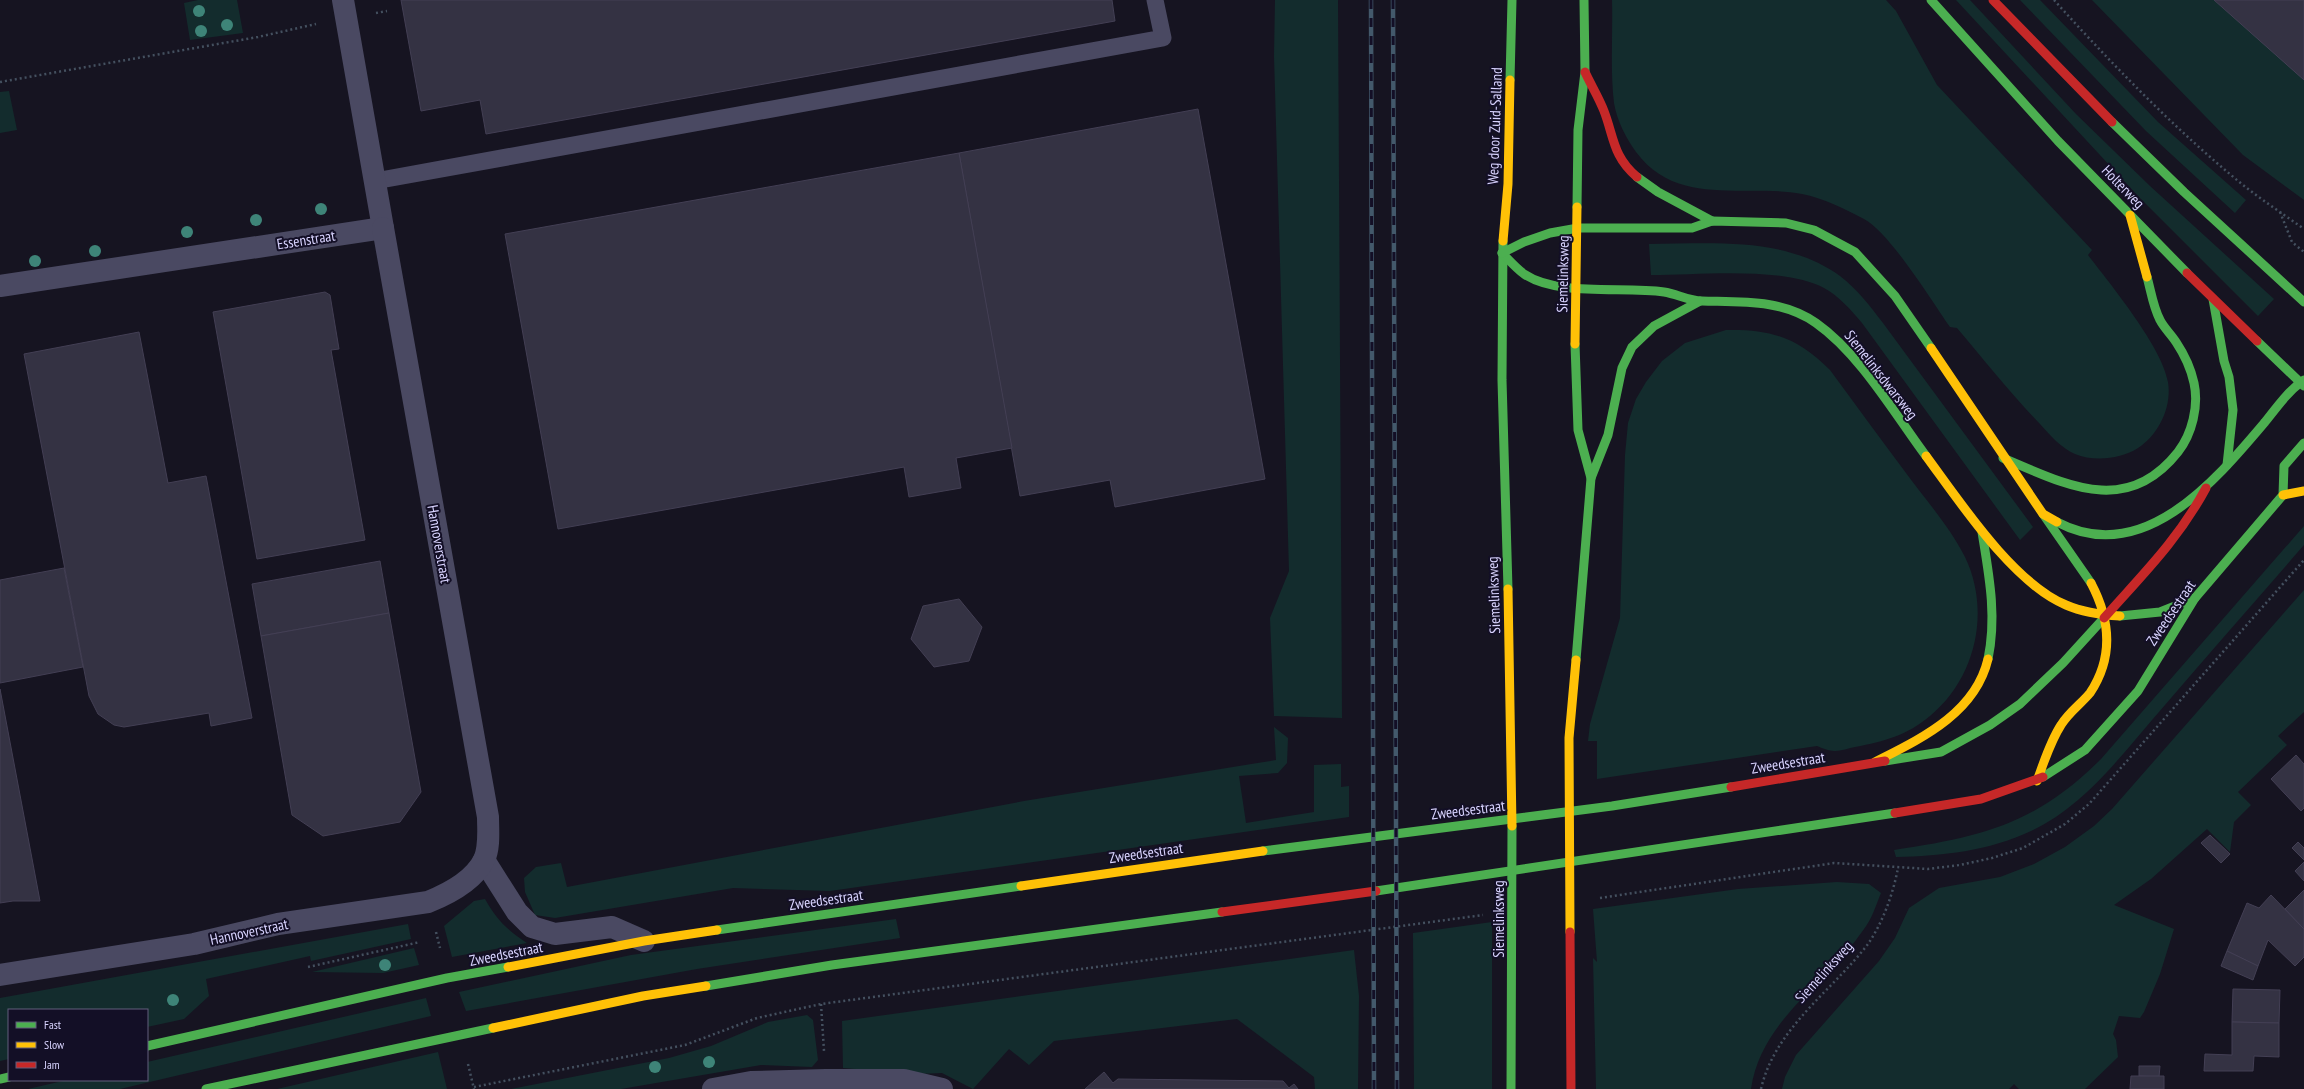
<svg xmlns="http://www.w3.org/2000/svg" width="2304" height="1089" viewBox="0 0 2304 1089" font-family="'PT Sans Narrow',sans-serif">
<rect width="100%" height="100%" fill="#161421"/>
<!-- green -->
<g fill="#132c2d">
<polygon points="198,0 237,0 243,33 190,40 184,3"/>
<polygon points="1275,0 1338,0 1342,718 1274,716 1270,618 1289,571 1274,56"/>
<path d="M1612 0H1886L1896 11 1937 85 2092 250 2088 255C2111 285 2162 347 2168 382 2172 407 2159 434 2138 448 2121 459 2094 462 2075 454 2061 448 2050 435 2040 424 2011 394 1985 361 1957 328L1950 327C1931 300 1890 233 1864 219 1845 209 1823 198 1802 194 1744 183 1678 208 1636 152 1626 138 1617 121 1614 103 1610 69 1613 34 1612 0Z"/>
<polygon points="1956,0 1970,0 2076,114 2150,186 2274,299 2258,316 2138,196"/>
<polygon points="2020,0 2040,0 2158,122 2246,200 2235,213 2146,131"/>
<polygon points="2092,0 2304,0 2304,200 2243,155"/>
<polygon points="9,91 17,130 0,133 0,92"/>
<path d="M1649 244C1713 244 1785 236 1840 276 1857 289 1870 306 1883 323L2033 527 2020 540 1862 323C1851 310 1839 296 1824 288 1781 266 1700 275 1651 275Z"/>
<path d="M1726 330C1772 329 1798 338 1830 370 1855 404 1880 438 1906 473 1925 499 1950 527 1965 557 1991 611 1976 678 1930 716 1906 736 1885 741 1855 747 1849 748 1841 751 1835 751 1829 751 1822 748 1817 746L1597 779V741H1588L1590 724 1620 618 1625 455 1628 423 1636 399 1646 382 1662 361 1685 343Z"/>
<path d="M2304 526V545C2258 598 2211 651 2165 705 2125 750 2087 805 2031 831 1989 851 1942 856 1896 857L1894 850C1982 837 2036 824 2101 759Z"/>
<polygon points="2304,590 2304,712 2278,736 2287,745 2238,792 2251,805 2234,822 2230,852 2207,829 2151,879 2114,905 2174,929 2160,974 2144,1012 2140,1018 2119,1016 2113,1034 2116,1040 2118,1057 2085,1089 2019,1089 2014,1084 2009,1089 1782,1089 1785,1077 1796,1055 1879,961 1895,938 1909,908 1939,888 2000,877 2034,864 2065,847 2094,826 2112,809"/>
<polygon points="1274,727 1288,738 1287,763 1278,773 1239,776 1246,823 1314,812 1314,765 1341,764 1341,787 1349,786 1349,817 830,891 733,888 555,918 535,915 525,892 524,878 536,867 561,863 567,887 1024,801 1276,760"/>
<path d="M1837 882 1869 884 1881 893C1876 905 1872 919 1864 929 1827 984 1761 1019 1751 1089H1596L1593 958 1597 962 1593 909 1738 889Z"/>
<path d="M485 899C496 919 508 931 527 943L452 957 444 926 474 901Z"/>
<polygon points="896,919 900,938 697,969 466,1011 459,992 631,955"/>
<polygon points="1492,922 1492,1089 1414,1089 1413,933"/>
<polygon points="408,924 411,939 311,961 310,956 206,979 209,996 184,1019 147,1027 147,1010 9,1010 9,1059 0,1061 0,998"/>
<polygon points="414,948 419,965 383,973 312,972"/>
<polygon points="1354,950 1359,996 1358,1089 1315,1089 1314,1077 1237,1019 1054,1041 1029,1065 1009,1049 973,1089 942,1073 917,1074 843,1068 842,1021"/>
<polygon points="426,998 431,1016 120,1089 28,1089 67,1080 147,1080 147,1062"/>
<polygon points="807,1015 813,1020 818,1060 812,1067 761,1065 621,1089 511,1089 669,1058 711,1046 768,1022"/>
<polygon points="438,1052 447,1089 277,1089"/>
</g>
<!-- building -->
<g fill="#343243" stroke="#433f54">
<polygon points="401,0 1112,0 1115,21 486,134 480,100 421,111"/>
<polygon points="2214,0 2304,0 2304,80"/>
<polygon points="1198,109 1265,479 1115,507 1110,480 1020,496 959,153"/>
<polygon points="959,153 1012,448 956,458 961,488 909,497 904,467 558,529 505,234"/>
<polygon points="325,292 330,295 339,349 331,350 365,540 257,559 213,312"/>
<polygon points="139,332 168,483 206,476 252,718 211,726 209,713 124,727 114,725 98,714 89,696 24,354"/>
<polygon points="380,561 389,613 261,636 252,584"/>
<polygon points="64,568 83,667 0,683 0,580"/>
<polygon points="959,599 982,627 969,661 934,667 911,639 923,606"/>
<polygon points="389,613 421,792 400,822 323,836 292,815 261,636"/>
<polygon points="0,689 40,901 13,901 0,903"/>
<polygon points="2296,755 2304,764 2304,808 2301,811 2271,779"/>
<polygon points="2210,835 2230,854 2221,863 2201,843"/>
<polygon points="2298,842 2304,848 2304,860 2292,848"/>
<polygon points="2304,862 2304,881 2295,871"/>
<polygon points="2304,890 2304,929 2285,909"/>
<polygon points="2271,895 2304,929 2304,957 2295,966 2268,940 2258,966 2227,951 2247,903 2259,908"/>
<polygon points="2227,951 2258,966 2253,980 2221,966"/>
<polygon points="2233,989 2280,990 2279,1023 2232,1022"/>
<polygon points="2232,1022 2279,1023 2279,1057 2254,1056 2253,1071 2204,1071 2205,1054 2232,1055"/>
<polygon points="2139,1066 2160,1066 2159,1077 2139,1076"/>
<polygon points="1104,1072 1113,1083 1118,1079 1283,1081 1289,1088 1294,1084 1298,1089 1085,1089"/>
<polygon points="2131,1076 2164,1076 2164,1089 2130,1089"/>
</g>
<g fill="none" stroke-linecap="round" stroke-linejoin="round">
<!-- path -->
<g stroke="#44505f" stroke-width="2.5" stroke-dasharray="2 3" stroke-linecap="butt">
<path d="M2054 0C2109 61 2168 122 2231 175 2254 195 2279 211 2304 229"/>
<polyline points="376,13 387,11"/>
<polyline points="0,82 258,37 316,24"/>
<polyline points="2280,212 2292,242 2304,252"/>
<polyline points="1600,898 1834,863 1928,869 1960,865 1992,858 2023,848 2065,824 2089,804 2304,560"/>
<polyline points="436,932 440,948"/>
<polyline points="308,967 420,942"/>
<polyline points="821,1004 824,1051"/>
<polyline points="468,1064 474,1089"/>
<polyline points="474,1087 685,1045 757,1018 821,1004 1483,915"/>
<path d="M1761 1089C1775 1028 1832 991 1868 944 1883 922 1893 894 1898 868"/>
</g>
<!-- lane -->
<polyline stroke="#4a4962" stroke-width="17" points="375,181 1163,38 1155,0"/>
<!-- street -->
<g stroke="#4a4962" stroke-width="22">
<polyline points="0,286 383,228 343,0"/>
<polyline points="484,860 517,912 532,927 555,934 612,927 644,941"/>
<path d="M0 975 194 944 278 924 428 902C448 894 474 880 484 860 490 847 488 830 488 817L383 228"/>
<polyline points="713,1089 751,1082 826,1080 904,1080 942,1089"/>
</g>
<!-- fast -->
<g stroke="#4caf50" stroke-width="9">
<polyline points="1931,0 2058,141 2187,273"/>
<polyline points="1510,80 1512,0"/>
<polyline points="2112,122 2184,192 2304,302"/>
<polyline points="1637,177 1658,192 1712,221"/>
<polyline points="1577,207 1578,130 1585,72 1584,0"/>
<polyline points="1503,241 1502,380 1508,589"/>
<path d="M1502 253C1509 260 1516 268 1524 274 1558 297 1623 286 1664 292 1677 294 1689 301 1702 301 1741 302 1782 299 1816 323 1860 354 1894 413 1926 456"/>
<polyline points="1502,253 1524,242 1550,233 1578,228 1692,228 1712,221 1786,223 1814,230 1855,252 1895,296 1931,348"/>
<polyline points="2213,299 2224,361 2229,377 2233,410 2227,465"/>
<polyline points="2257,341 2304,386"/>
<polyline points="1575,344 1578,430 1591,478 1576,660"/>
<path d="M2003 458C2065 484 2126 518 2178 452 2192 434 2199 406 2194 383 2191 369 2184 354 2176 342 2171 334 2164 328 2160 320 2153 307 2151 291 2147 277"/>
<polyline points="1591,478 1608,435 1622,368 1632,347 1654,326 1700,301"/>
<polyline points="2043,514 2091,583"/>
<path d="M2057 522C2143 568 2216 480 2265 422 2277 407 2288 391 2304 380"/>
<path d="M1982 532C1989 575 1997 616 1988 659"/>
<polyline points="2120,616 2160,612 2195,598 2283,495 2284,466 2304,443"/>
<polyline points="1885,761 1941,752 1990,725 2020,704 2063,663 2104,618"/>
<polyline points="2043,777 2085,750 2138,691 2195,598"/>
<polyline points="1263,851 1612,806 1731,787"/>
<polyline points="1376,891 1895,813"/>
<polyline points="717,930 1021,886"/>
<polyline points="706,986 832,965 1222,912"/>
<polyline points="147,1046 447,978 508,967"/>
<polyline points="0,1079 9,1077"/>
<polyline points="206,1089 493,1028"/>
<polyline points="1511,1089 1512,826"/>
</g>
<!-- slow -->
<g stroke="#ffc107" stroke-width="9">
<polyline points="2130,215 2147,277"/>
<polyline points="1503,241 1508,184 1510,80"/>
<polyline points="1575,344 1577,207"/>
<polyline points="1931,348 2043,514 2057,522"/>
<path d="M1926 456C1960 502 2013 583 2066 605 2082 612 2103 615 2120 616"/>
<polyline points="2283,495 2304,491"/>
<polyline points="1508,589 1512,826"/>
<path d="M1875 762C1920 739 1975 714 1988 659"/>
<path d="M2037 781C2044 762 2050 742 2061 725 2069 712 2081 704 2090 693 2114 657 2110 619 2091 583"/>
<polyline points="1021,886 1263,851"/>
<polyline points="1570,932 1569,738 1576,660"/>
<polyline points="508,967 644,941 717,930"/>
<polyline points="493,1028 643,996 706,986"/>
</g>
<!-- jam -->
<g stroke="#c62828" stroke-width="9">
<polyline points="1993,0 2112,122"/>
<path d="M1585 72C1591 85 1599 98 1604 111 1614 137 1613 157 1637 177"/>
<polyline points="2187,273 2257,341"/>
<path d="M2104 618C2143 574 2178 540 2206 488"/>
<polyline points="1731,787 1885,761"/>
<polyline points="1895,813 1981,799 2043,777"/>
<polyline points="1222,912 1376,891"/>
<polyline points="1570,932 1571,1089"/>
</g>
<!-- rail casing -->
<g stroke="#43596b" stroke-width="4.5">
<g id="rail">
<polyline points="1371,0 1374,1089"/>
<polyline points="1393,0 1397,1089"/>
</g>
</g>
<!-- rail -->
<use href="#rail" stroke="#130f26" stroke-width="3" stroke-dasharray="9" stroke-linecap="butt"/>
</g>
<!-- trees -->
<g fill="#3e8478">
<circle cx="199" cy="11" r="6"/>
<circle cx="227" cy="25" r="6"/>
<circle cx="201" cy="31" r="6"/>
<circle cx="321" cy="209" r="6"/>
<circle cx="256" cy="220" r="6"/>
<circle cx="187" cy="232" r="6"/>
<circle cx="95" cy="251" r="6"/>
<circle cx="35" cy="261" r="6"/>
<circle cx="385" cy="965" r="6"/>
<circle cx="173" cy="1000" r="6"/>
<circle cx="709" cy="1062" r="6"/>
<circle cx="655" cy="1067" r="6"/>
</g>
<g text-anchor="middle" stroke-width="4" stroke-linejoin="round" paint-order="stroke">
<!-- street labels -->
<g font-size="15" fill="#d9d4ff" stroke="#130f26">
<text transform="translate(1495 126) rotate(-88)" y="5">Weg door Zuid-Salland</text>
<text transform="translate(2123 187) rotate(46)" y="5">Holterweg</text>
<text transform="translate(306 240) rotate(-9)" y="5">Essenstraat</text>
<text transform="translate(1563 274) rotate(-89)" y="5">Siemelinksweg</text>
<text transform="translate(1881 375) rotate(52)" y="5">Siemelinksdwarsweg</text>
<text transform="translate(439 544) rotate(80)" y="5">Hannoverstraat</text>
<text transform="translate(1494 595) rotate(-92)" y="5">Siemelinksweg</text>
<text transform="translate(2171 613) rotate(-56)" y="5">Zweedsestraat</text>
<text transform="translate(1788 763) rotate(-9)" y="5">Zweedsestraat</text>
<text transform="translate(1468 810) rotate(-7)" y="5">Zweedsestraat</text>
<text transform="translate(1146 853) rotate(-8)" y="5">Zweedsestraat</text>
<text transform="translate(826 900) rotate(-8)" y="5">Zweedsestraat</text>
<text transform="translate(1499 919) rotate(-90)" y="5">Siemelinksweg</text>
<text transform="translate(249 932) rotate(-12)" y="5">Hannoverstraat</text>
<text transform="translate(506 954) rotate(-11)" y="5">Zweedsestraat</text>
<text transform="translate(1824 972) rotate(-48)" y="5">Siemelinksweg</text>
</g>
</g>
<!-- legend -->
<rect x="8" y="1009" width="140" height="72" fill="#130f26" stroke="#625e7d"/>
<rect x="16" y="1022" width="20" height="6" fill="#4caf50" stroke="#625e7d"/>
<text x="44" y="1029" font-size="12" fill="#d9d4ff">Fast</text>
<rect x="16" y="1042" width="20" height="6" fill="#ffc107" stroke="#625e7d"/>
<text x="44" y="1049" font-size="12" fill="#d9d4ff">Slow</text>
<rect x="16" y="1062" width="20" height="6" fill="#c62828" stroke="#625e7d"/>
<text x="44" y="1069" font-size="12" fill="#d9d4ff">Jam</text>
</svg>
